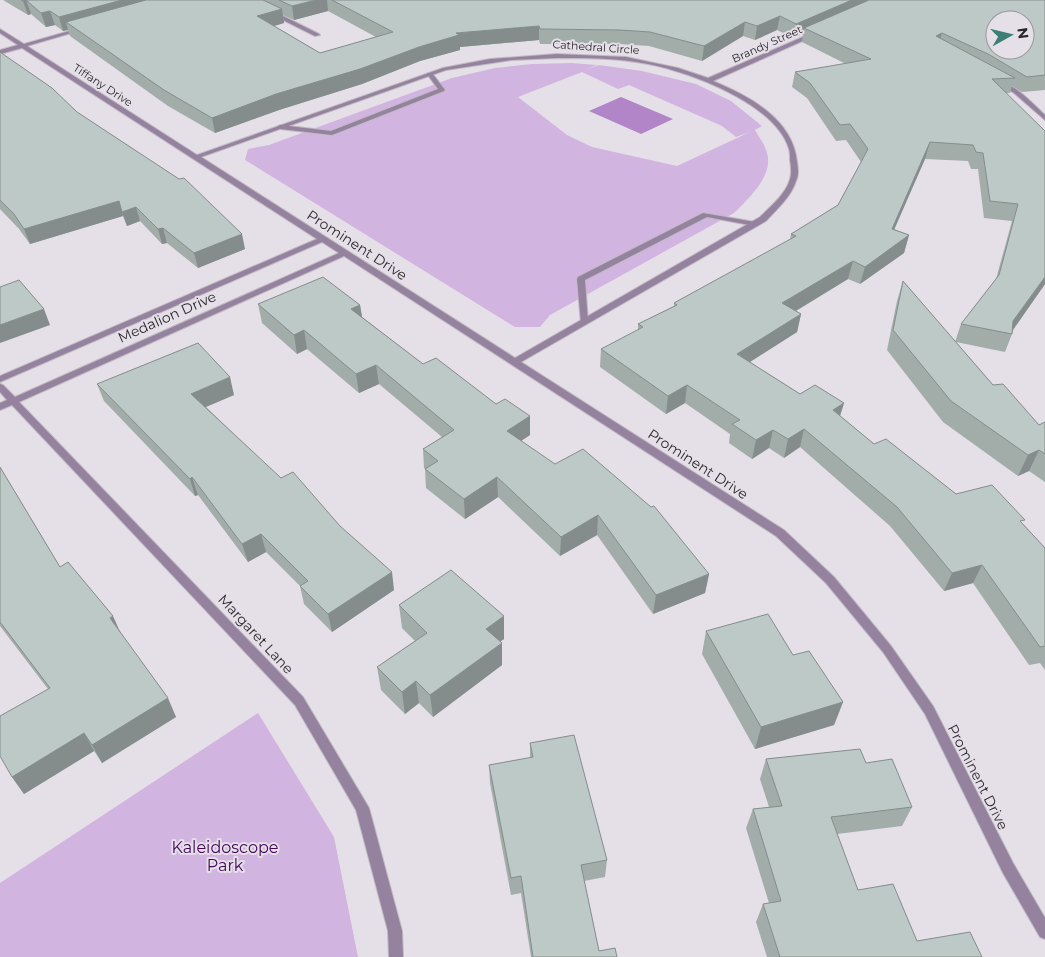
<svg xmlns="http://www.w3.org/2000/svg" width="1045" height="957" viewBox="0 0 1045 957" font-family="Montserrat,sans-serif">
<rect width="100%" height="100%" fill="#e5dfe8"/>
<!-- green -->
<g fill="#d2b4e0" fill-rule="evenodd">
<path d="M572 63 597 65 583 71 599 65 642 71 696 84 731 101 762 126 755 130C758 136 764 143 766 150 776 174 749 198 734 213L550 315 540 327H515L245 160 248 149 269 145 452 78 495 68 532 64ZM582 72 618 89 629 85 722 126 736 137 750 132 677 166 592 147 567 135 518 97Z"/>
<polygon points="258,713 334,837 358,957 0,957 0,883"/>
</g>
<!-- water -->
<polygon fill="#b185c7" points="621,97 673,119 641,134 589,111"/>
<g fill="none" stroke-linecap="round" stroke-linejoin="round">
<!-- lane casing -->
<g stroke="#c0bac2" stroke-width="2">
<g id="lane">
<polygon points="428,73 432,73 445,90 444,91 332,135 280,129 277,127 280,125 331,131 438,89 427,74"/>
<polygon points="703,213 755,222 759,224 755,226 707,217 585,280 588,322 584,325 581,324 577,279 578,277"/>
</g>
</g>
<!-- street casing -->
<g stroke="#c0bac2" stroke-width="2">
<g id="street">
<polygon points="273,11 319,34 320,35 315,36 271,14 270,13"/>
<path d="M80 28 85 29 27 46 197 155 443 68 490 59 557 54 626 57 678 68 708 78 812 33H816V35L713 81C749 96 793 119 797 162 798 169 799 175 796 181 791 197 777 209 766 221L521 362 784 530 834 577 891 646 933 706 1013 863 1045 918V939L1040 937 1003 873 925 714 883 652 826 583 776 536 344 256 19 402 303 697 369 808 402 931 403 957H389L388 931 356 810 295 705 12 405 0 410V403L7 400 0 392V384L3 385 15 397 339 253 322 242 0 382V376L317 239 22 48 0 54V50L18 45 0 33V29L24 44ZM557 58C588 58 618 58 648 64 690 72 776 104 789 149 790 152 790 156 790 160 791 166 792 173 790 179 786 194 771 206 760 217L515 358 201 157 446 70 512 60Z"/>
<path d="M999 82C1013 82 1034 105 1045 115V120L1014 93 999 84Z"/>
</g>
</g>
<!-- lane -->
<use href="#lane" fill="#95829e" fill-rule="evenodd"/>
<!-- street -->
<use href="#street" fill="#95829e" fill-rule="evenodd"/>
</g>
<!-- wall -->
<g fill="#a2adaa" fill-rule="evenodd">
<path d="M3 0H1045V90L1022 92 1012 86 1010 93H1006L1045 284 1013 330 1012 334 1005 352 956 342 993 385 1039 425 1045 422V482L1029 471 1018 476 943 422 887 350 897 301 903 281 955 342 961 324 996 279 1012 221 984 218 978 169H971L968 161 925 159 894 229 909 235 904 253 860 284 848 279 796 311 801 314 797 332 750 362 800 394 844 403 840 416 874 444 956 494 1023 524 1045 548V670L1040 663 1029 665 973 583 944 591 890 526 800 447 784 458 769 448 752 459 729 443 730 434 685 403 666 414 600 367 601 349 638 330V324L674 306V303L790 240 791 234 838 205 861 162 846 140 836 141 807 98 792 87 795 72 846 64 802 42 803 34 793 38 777 30 755 40 743 36 702 61 649 46 619 44H540L539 40 460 47V50L420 61 362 84 279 110 215 133 168 106 70 36 68 30 63 31 55 25 46 27 31 14 28 15ZM328 11 376 37 320 53 274 26 284 23 283 15 294 20Z"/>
<polygon points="0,52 77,112 245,249 198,268 167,243 162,244 140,221 127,226 123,216 30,244 19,229 0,209"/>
<polygon points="258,304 360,305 362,317 423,364 496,404 530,416 530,435 521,441 709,574 705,593 653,614 597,535 560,556 498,497 465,519 426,488 425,469 424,468 423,449 442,437 379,384 359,393 307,349 297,354 262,323"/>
<polygon points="97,384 234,395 206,407 394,590 332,632 304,604 300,586 266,552 248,562 198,495 195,496 104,401"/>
<polygon points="0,467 60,567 121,633 176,717 102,763 94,751 24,794 12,777 48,689 0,626"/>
<polygon points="399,605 504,639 500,641 502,665 433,717 419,703 405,714 381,690 377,667 415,641 402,628"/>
<polygon points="706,631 793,655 843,702 834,725 755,749 702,654"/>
<polygon points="530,743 607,860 605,877 584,881 599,951 617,957 531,957 521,893 511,895 490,783 489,765 530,758"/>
<polygon points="766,759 866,763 912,807 902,826 837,834 858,890 917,941 982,957 767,957 756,922 763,904 769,903 746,828 753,809 769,807 760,779"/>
</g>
<!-- shaded-wall -->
<g fill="#848d8b">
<polygon points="26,0 31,14 28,15 23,1"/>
<polygon points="122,0 176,0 66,22 68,30 63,31 59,17"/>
<polygon points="316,0 327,0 328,11 294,20 292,6"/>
<polygon points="852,0 880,0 804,28 803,34 793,38 796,24"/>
<polygon points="282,9 284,23 260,30 257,16"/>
<polygon points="50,11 55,25 46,27 41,13"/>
<polygon points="780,16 777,30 755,40 757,26"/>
<polygon points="745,22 743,36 702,61 704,46"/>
<polygon points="539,26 539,40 460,47 460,50 420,61 362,84 279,110 215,133 212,118 276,94 456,33"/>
<polygon points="942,33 938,47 936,36"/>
<polygon points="930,142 925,159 887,246 892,229"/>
<polygon points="119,201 123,216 30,244 24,229"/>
<polygon points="136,207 140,221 127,226 122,212"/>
<polygon points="163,228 167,243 162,244 158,229"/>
<polygon points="242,234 245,249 198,268 194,253"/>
<polygon points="909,235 904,253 860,284 865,267"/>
<polygon points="853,261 848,279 779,321 782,303"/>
<polygon points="1045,277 1045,284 1010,334 1013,321"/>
<polygon points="360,305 363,323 351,309"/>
<polygon points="44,309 50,325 0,343 0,325"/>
<polygon points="801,314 797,332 734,372 737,354"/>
<polygon points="304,330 307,349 297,354 294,335"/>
<polygon points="376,365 379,384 359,393 356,374"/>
<polygon points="230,377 234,395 196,411 191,394"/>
<polygon points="687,385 685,403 666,414 668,396"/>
<polygon points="844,403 838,422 833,410"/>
<polygon points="530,416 530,435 507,450 507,431"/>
<polygon points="804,429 800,447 784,458 788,439"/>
<polygon points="773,430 769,448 752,459 756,440"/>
<polygon points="1039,450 1029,471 1018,476 1028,455"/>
<polygon points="192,477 198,495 195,496 190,479"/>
<polygon points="497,477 498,497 465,519 464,499"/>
<polygon points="598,515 597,535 560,556 561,537"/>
<polygon points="261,534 266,552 248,562 242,544"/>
<polygon points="982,565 973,583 944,591 952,573"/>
<polygon points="392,572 394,590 332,632 328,614"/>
<polygon points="709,574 705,593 653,614 656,595"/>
<polygon points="113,616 121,634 110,618"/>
<polygon points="504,616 504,639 487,651 486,629"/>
<polygon points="502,643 502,665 433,717 430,695"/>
<polygon points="416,681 419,703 405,714 402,692"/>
<polygon points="168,698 176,717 102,763 92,745"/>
<polygon points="843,702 834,725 755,749 761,727"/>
<polygon points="84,733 94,751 24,794 12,777"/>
</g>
<!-- building -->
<g fill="#bcc9c6" stroke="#848d8b" fill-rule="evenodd">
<polygon points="21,0 122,0 59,17 50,11 41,13 26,0 23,1"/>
<polygon points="146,0 263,0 282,9 257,16 320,53 393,32 332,0 852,0 796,24 780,16 757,26 745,22 704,46 650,32 620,30 540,29 539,26 456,33 459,35 419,47 360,69 276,94 212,118 164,90 66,22"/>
<polygon points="279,0 316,0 292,6"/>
<path d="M869 0H1045V75L1027 77 988 54 942 33 936 36 1015 78 992 79 1045 131V277L1013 321 1012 334 961 324 999 275 1018 204 990 201 983 153 976 152 973 145 930 142 892 229 909 235 865 267 853 261 782 303 801 314 737 354 800 394 815 385 844 403 833 410 874 444 886 439 956 494 992 485 1025 520 1020 521 1045 548V646L1040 647 982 565 952 573 897 507 804 429 788 439 773 430 756 440 732 424 740 420 687 385 668 396 601 349 643 327 638 324 677 305 674 303 796 236 791 234 838 205 868 149 850 124 840 125 810 83 795 72 871 59 804 28ZM995 20H1025V50H995Z"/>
<polygon points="0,52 52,88 77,112 179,179 184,178 242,234 194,253 163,228 158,229 136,207 122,212 119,201 24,229 14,214 0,200"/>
<polygon points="323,277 360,305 351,309 423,364 436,358 496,404 505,399 530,416 507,431 555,464 583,449 651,507 654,506 709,574 656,595 598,515 561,537 497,477 464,499 425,469 438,461 423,449 454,430 376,365 356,374 304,330 294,335 258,304"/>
<polygon points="19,280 44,309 0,325 0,287"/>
<polygon points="903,281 993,385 1003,384 1039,425 1045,422 1045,454 1039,450 1028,455 951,401 893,330"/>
<polygon points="198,343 230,377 191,394 281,478 293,472 340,526 392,572 328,614 300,586 308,581 261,534 242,544 192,477 190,479 97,384"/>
<polygon points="0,467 60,567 68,562 113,616 110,618 168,698 92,745 84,733 12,777 0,756 0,716 50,688 0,622"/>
<polygon points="451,570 504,616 486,629 502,643 430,695 416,681 402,692 377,667 427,633 399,605"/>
<polygon points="768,614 793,655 809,651 843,702 761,727 706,631"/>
<polygon points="574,735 607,860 581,865 599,951 615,948 617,957 533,957 521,876 511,878 489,765 533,757 530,743"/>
<polygon points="860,749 866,763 892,759 912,807 831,817 858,890 893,884 917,941 970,932 982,957 780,957 763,904 781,901 753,809 782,806 766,759"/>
</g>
<g text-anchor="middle" stroke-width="4" stroke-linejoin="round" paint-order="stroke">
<!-- far-street labels -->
<g font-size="11" fill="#2b282c" stroke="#e5dfe8">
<text transform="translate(767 44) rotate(-24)" y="4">Brandy Street</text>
<text transform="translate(596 47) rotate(4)" y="4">Cathedral Circle</text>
<text transform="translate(103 85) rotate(33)" y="4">Tiffany Drive</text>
</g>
<!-- street labels -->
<g font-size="14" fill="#2b282c" stroke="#e5dfe8">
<text transform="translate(357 245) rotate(33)" y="5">Prominent Drive</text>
<text transform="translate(167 317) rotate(-24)" y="5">Medalion Drive</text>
<text transform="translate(698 464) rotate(33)" y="5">Prominent Drive</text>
<text transform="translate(256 634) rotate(47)" y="5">Margaret Lane</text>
<text transform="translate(978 777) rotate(63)" y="5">Prominent Drive</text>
</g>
<!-- near-park labels -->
<g font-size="16" fill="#430558" stroke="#e5dfe8">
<text x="225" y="853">Kaleidoscope<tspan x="225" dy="18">Park</tspan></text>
</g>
</g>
<!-- north arrow -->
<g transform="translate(1010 35) rotate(82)"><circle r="24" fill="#e5dfe8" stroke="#9b969d"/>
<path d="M0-4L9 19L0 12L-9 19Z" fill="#3c8075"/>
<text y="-8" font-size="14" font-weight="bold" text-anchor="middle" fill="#2b282c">N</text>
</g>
</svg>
